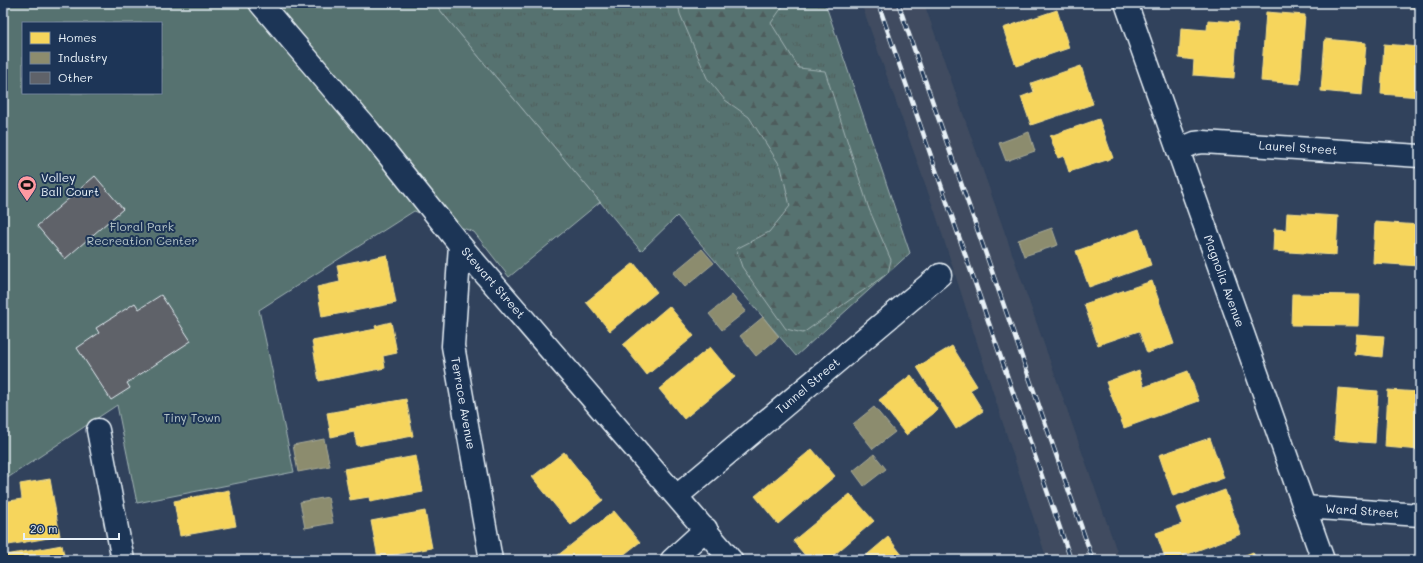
<svg xmlns="http://www.w3.org/2000/svg" width="1423" height="563" viewBox="0 0 1423 563" font-family="Mali,sans-serif">
<defs>
<pattern id="grass-tufts" width="24" height="20" patternUnits="userSpaceOnUse"><rect width="24" height="20" fill="#57726f"/><path d="M3 7l-1-3M5 7V3M7 7l1-3M15 17l-1-3M17 17v-4M19 17l1-3" fill="none" stroke="#4e5b5b"/></pattern>
<pattern id="forest-firs" width="22" height="20" patternUnits="userSpaceOnUse"><rect width="22" height="20" fill="#57726f"/><path d="M5 1l3.5 6h-7zM16 11l3.5 6h-7z" fill="#4e5b5b"/></pattern>
</defs>
<rect width="100%" height="100%" fill="#31425c"/>
<filter id="ink" filterUnits="userSpaceOnUse"><feTurbulence type="fractalNoise" baseFrequency=".025" numOctaves="2"/><feDisplacementMap in="SourceGraphic" scale="8" xChannelSelector="R" yChannelSelector="G"/><feConvolveMatrix kernelMatrix="1 2 1 2 8 2 1 2 1" color-interpolation-filters="sRGB"/></filter>
<g filter="url(#ink)">
<!-- built -->
<polygon fill="#3f4c60" points="861,3 924,3 1120,560 1047,560 935,212"/>
<!-- grass -->
<polygon fill="url(#grass-tufts)" stroke="#a0b2b4" points="434,3 825,3 910,253 796,356 677,216 641,251"/>
<!-- forest -->
<polygon fill="url(#forest-firs)" stroke="#a0b2b4" points="678,3 785,3 771,23 799,68 825,71 869,209 891,260 888,273 803,333 786,329 742,267 736,249 769,232 790,206 781,167 749,117 725,100 707,78 680,14"/>
<!-- green -->
<path fill="#57726f" stroke="#a0b2b4" fill-rule="evenodd" d="M3 3H434L600 202 509 277 474 232 414 211 259 310 294 472 137 503 117 405 3 481ZM23 23H161V93H23Z"/>
<!-- homes -->
<g fill="#f6d55c" stroke="#f2dd8b">
<polygon points="995,3 1016,3 998,9"/>
<polygon points="1057,10 1069,48 1016,66 1003,28"/>
<polygon points="1266,12 1305,15 1300,84 1261,81"/>
<polygon points="1208,20 1238,22 1234,78 1193,75 1194,60 1179,58 1181,28 1207,30"/>
<polygon points="1325,39 1366,43 1362,95 1321,91"/>
<polygon points="1384,44 1420,47 1420,97 1381,94"/>
<polygon points="1081,66 1093,104 1031,125 1021,97 1034,92 1031,83"/>
<polygon points="1099,119 1113,158 1069,172 1064,156 1058,158 1050,136"/>
<polygon points="1287,213 1338,216 1336,255 1273,251 1274,229 1286,230"/>
<polygon points="1375,222 1420,225 1420,266 1373,263"/>
<polygon points="1139,229 1151,265 1089,287 1076,251"/>
<polygon points="387,255 396,303 322,317 317,287 340,282 337,265"/>
<polygon points="634,263 657,292 610,331 586,302"/>
<polygon points="1152,281 1174,344 1147,353 1139,331 1098,345 1084,304"/>
<polygon points="1292,294 1359,295 1358,326 1291,325"/>
<polygon points="669,306 694,336 647,375 623,345"/>
<polygon points="391,322 397,353 383,356 385,368 319,381 312,341 376,329 375,326"/>
<polygon points="1356,334 1384,336 1382,357 1354,354"/>
<polygon points="952,346 977,386 970,390 983,411 956,429 917,367"/>
<polygon points="710,347 735,377 684,419 659,389"/>
<polygon points="1139,370 1144,387 1188,371 1199,401 1124,428 1106,382"/>
<polygon points="911,375 938,410 906,435 879,400"/>
<polygon points="1338,388 1378,391 1375,443 1334,440"/>
<polygon points="1388,390 1420,392 1420,450 1385,447"/>
<polygon points="406,399 413,436 357,446 354,432 331,437 327,413"/>
<polygon points="1210,438 1224,478 1173,496 1159,455"/>
<polygon points="812,449 835,476 778,524 755,496"/>
<polygon points="564,452 603,500 571,525 532,477"/>
<polygon points="416,456 423,492 370,502 369,497 350,500 344,469"/>
<polygon points="50,479 60,536 3,546 3,502 22,499 20,484"/>
<polygon points="229,490 236,526 180,536 174,501"/>
<polygon points="1225,490 1241,534 1172,560 1166,560 1156,533 1182,524 1176,508"/>
<polygon points="850,494 874,521 828,560 809,560 793,541"/>
<polygon points="425,511 432,548 378,558 371,521"/>
<polygon points="614,511 640,542 617,560 552,560"/>
<polygon points="888,537 906,560 861,560"/>
<polygon points="62,545 65,560 6,560 6,555"/>
<polygon points="1253,552 1256,560 1233,560"/>
</g>
<!-- industry -->
<g fill="#8c8c6e" stroke="#a8aa97">
<polygon points="1411,3 1420,3 1420,8 1410,8"/>
<polygon points="1029,132 1035,151 1006,161 999,143"/>
<polygon points="1052,228 1058,245 1024,256 1018,240"/>
<polygon points="702,249 714,263 685,287 673,273"/>
<polygon points="732,295 746,311 722,330 709,314"/>
<polygon points="763,317 779,337 756,356 740,336"/>
<polygon points="874,407 895,432 873,449 853,424"/>
<polygon points="324,439 330,466 298,472 293,445"/>
<polygon points="874,454 886,469 864,486 853,471"/>
<polygon points="328,497 333,523 305,528 300,502"/>
</g>
<!-- building -->
<g fill="#5f6269" stroke="#e8f1f8">
<polygon points="95,176 123,209 65,259 37,226"/>
<polygon points="161,295 191,341 127,383 130,388 111,400 77,348 99,333 96,328 135,303 139,309"/>
</g>
<g fill="none" stroke-linecap="round" stroke-linejoin="round">
<!-- minor casing -->
<g stroke="#e8f1f8" stroke-width="25">
<g id="minor">
<polyline points="260,3 369,131 460,245 731,560"/>
<polyline points="1126,3 1323,560"/>
<polyline points="1178,150 1195,143 1203,142 1420,156"/>
<polyline points="460,245 453,346 491,560"/>
<polyline points="98,430 123,560"/>
<polyline points="677,496 940,275"/>
<polyline points="1304,507 1420,515"/>
<polyline points="672,560 706,529"/>
</g>
</g>
<!-- minor -->
<use href="#minor" stroke="#1d3557" stroke-width="22"/>
<!-- rail casing -->
<g stroke="#e8f1f8" stroke-width="4.5">
<g id="rail">
<polyline points="878,3 1071,560"/>
<polyline points="898,3 1093,560"/>
</g>
</g>
<!-- rail -->
<use href="#rail" stroke="#1d3557" stroke-width="3" stroke-dasharray="9" stroke-linecap="butt"/>
</g>
</g>
<!-- icons -->
<defs>
<g id="stadium-pin" transform="scale(1)"><path d="M0 17L-7.5 6A9.5 9.5 0 1 1 7.5 6Z" fill="#ff9aa2" stroke="#1d3557"/><path d="M0-5a6.5 5 0 1 0 0 10a6.5 5 0 1 0 0-10ZM-3.5-1.8h7v3.6h-7Z" fill="#111"/></g>
</defs>
<g fill-rule="evenodd">
<use href="#stadium-pin" x="27" y="185"/>
</g>
<g text-anchor="middle" stroke-width="4" stroke-linejoin="round" paint-order="stroke">
<!-- street labels -->
<g font-size="12" fill="#e8f1f8" stroke="#1d3557">
<text transform="translate(1298 148) rotate(4)" y="4">Laurel Street</text>
<text transform="translate(1224 281) rotate(70)" y="4">Magnolia Avenue</text>
<text transform="translate(493 283) rotate(49)" y="4">Stewart Street</text>
<text transform="translate(808 386) rotate(-40)" y="4">Tunnel Street</text>
<text transform="translate(463 403) rotate(80)" y="4">Terrace Avenue</text>
<text transform="translate(1362 511) rotate(4)" y="4">Ward Street</text>
</g>
<!-- poi labels -->
<g font-size="12" fill="#e8f1f8" stroke="#1d3557" text-anchor="start">
<text x="41" y="182">Volley<tspan x="41" dy="14">Ball Court</tspan></text>
</g>
<!-- park labels -->
<g font-size="12" fill="#b5c5c8" stroke="#1d3557">
<text x="142" y="231">Floral Park<tspan x="142" dy="14">Recreation Center</tspan></text>
<text x="192" y="422">Tiny Town</text>
</g>
</g>
<!-- margin -->
<rect width="1423" height="563" fill="none" stroke="#1d3557" stroke-width="16"/>
<rect x="8" y="8" width="1407" height="547" fill="none" stroke="#e8f1f8" stroke-width="1.5" filter="url(#ink)"/>
<!-- legend -->
<rect x="22" y="22" width="140" height="72" fill="#1d3557" stroke="#6e8097"/>
<rect x="30" y="32" width="20" height="12" fill="#f6d55c" stroke="#6e8097"/>
<text x="58" y="42" font-size="12" fill="#e8f1f8">Homes</text>
<rect x="30" y="52" width="20" height="12" fill="#8c8c6e" stroke="#6e8097"/>
<text x="58" y="62" font-size="12" fill="#e8f1f8">Industry</text>
<rect x="30" y="72" width="20" height="12" fill="#5f6269" stroke="#6e8097"/>
<text x="58" y="82" font-size="12" fill="#e8f1f8">Other</text>
<!-- scale -->
<path d="M24 533v6h95v-6" fill="none" stroke="#e8f1f8" stroke-width="2"/>
<text x="30" y="533" font-size="12" fill="#e8f1f8" stroke="#1d3557" stroke-width="3" paint-order="stroke">20 m</text>
</svg>
